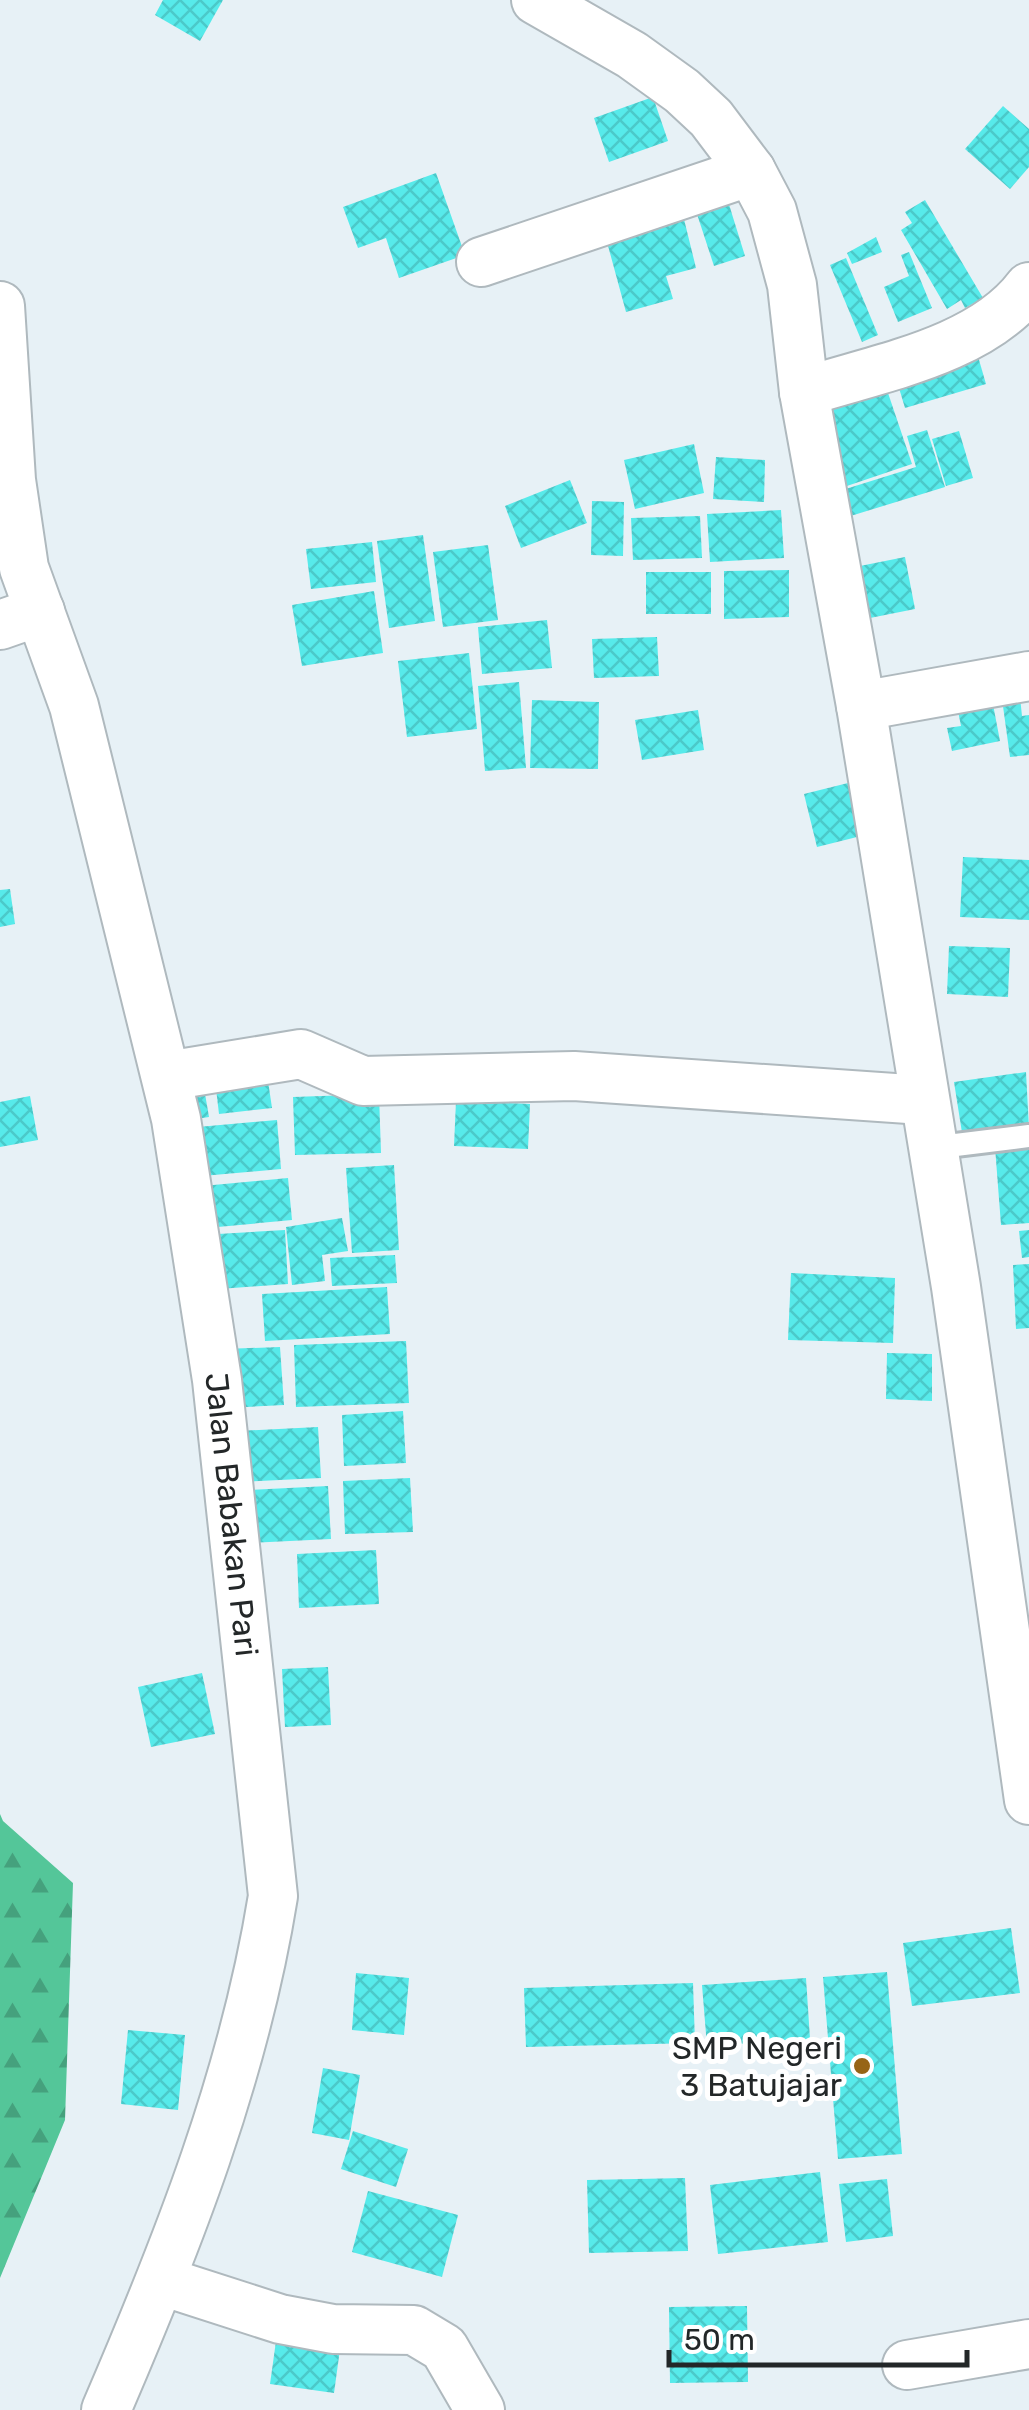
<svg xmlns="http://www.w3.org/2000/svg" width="1029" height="2410" viewBox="0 0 1029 2410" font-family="Rubik,sans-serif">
<defs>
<pattern id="forest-firs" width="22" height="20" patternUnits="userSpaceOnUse" patternTransform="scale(2.5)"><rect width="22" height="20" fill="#54c699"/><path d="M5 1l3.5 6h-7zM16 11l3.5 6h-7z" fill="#45a17d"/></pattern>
<pattern id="building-cross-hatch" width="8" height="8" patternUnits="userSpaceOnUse" patternTransform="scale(2.5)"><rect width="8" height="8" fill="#57eaea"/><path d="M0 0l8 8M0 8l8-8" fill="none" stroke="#4bc9c9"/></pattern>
</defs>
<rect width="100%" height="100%" fill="#e7f1f6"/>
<!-- forest -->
<polygon fill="url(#forest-firs)" points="0,1814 3,1821 73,1883 65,2120 0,2278"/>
<!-- building -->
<g fill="url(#building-cross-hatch)">
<polygon points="163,0 223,0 200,41 155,15"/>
<polygon points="653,97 668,141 609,162 594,118"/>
<polygon points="1003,106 1029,129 1029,167 1010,189 965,149"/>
<polygon points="436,173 465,255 399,278 386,238 358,248 343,207"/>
<polygon points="727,198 745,256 714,266 695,208"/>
<polygon points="925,200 983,298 965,308 961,300 947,309 901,230 912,223 905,212"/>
<polygon points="682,211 696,268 666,276 673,299 626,312 604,231"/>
<polygon points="876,237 882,252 852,264 847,253"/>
<polygon points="909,252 932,308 898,322 884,287 909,276 901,255"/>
<polygon points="846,258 878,335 862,342 830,265"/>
<polygon points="977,353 986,384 905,408 896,378"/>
<polygon points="887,390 912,464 838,489 813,415"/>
<polygon points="927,430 945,487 844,518 836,492 916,467 907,436"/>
<polygon points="959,431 973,478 946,486 932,439"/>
<polygon points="694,444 704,493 635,509 624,460"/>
<polygon points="716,457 765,460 764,502 713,499"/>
<polygon points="570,480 587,523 521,548 505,506"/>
<polygon points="592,501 624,502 623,556 591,555"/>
<polygon points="781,510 784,558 710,562 707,514"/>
<polygon points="700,516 702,558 633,560 631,518"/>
<polygon points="423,535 435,621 389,628 377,541"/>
<polygon points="372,542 376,582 311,589 306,549"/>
<polygon points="488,545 498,620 443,627 433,552"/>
<polygon points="905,557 915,609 870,618 860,566"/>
<polygon points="789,570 789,617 724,619 724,571"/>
<rect x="646" y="572" width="65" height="42"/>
<polygon points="374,591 383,653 302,666 292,605"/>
<polygon points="547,620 552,668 482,674 478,627"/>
<polygon points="657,637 659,676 594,678 592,639"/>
<polygon points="469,653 477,729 407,737 398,661"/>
<polygon points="519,682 526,768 485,771 478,686"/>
<polygon points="991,694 1000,741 952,751 947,728 961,726 956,701"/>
<polygon points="1020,697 1022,716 1029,715 1029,755 1010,757 1002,699"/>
<polygon points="532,700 599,702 598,769 530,768"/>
<polygon points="698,710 704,750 642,760 635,720"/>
<polygon points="860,780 873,833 817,847 804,794"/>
<polygon points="963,857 1029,860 1029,920 960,917"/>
<polygon points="10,889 15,924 0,927 0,890"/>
<polygon points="949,946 1010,948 1008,997 947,994"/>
<polygon points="1026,1072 1029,1129 963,1139 954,1082"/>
<polygon points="267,1074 272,1108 219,1114 215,1080"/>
<polygon points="203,1082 209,1117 183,1121 176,1085"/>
<polygon points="379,1094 381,1153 295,1155 293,1097"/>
<polygon points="30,1096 38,1140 0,1147 0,1102"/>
<polygon points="456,1101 530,1104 528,1149 454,1146"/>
<polygon points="277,1120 281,1169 191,1177 187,1128"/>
<polygon points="1029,1145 1029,1223 1001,1225 995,1147"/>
<polygon points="394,1165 399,1250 352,1253 346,1168"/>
<polygon points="288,1178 292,1220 196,1229 192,1187"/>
<polygon points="342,1218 348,1251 322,1255 325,1281 292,1285 286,1227"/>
<polygon points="285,1230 288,1284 206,1290 201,1235"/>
<polygon points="1029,1230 1029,1257 1022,1258 1019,1231"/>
<polygon points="395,1255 397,1283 332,1286 330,1258"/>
<polygon points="1029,1264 1029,1328 1016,1329 1013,1265"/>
<polygon points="791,1273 895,1278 893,1343 788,1340"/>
<polygon points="387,1287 390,1334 265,1341 262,1294"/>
<polygon points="406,1341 409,1403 296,1407 294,1345"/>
<polygon points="280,1347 284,1405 227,1408 224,1349"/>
<polygon points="887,1353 932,1354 932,1401 886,1399"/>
<polygon points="403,1411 406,1463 344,1466 342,1415"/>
<polygon points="318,1427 321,1478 240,1482 237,1431"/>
<polygon points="410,1478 413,1532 345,1534 343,1481"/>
<polygon points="328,1486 331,1539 251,1543 248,1490"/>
<polygon points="376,1550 379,1604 299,1608 297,1554"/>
<polygon points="328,1667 331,1725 285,1727 282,1669"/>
<polygon points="202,1673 215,1734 151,1747 138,1687"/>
<polygon points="1011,1928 1020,1993 912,2006 903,1943"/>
<polygon points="887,1972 902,2154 838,2159 823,1977"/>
<polygon points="356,1973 409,1978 404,2035 352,2030"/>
<polygon points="806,1978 810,2039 707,2046 702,1985"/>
<polygon points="693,1983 695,2043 526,2047 524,1988"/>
<polygon points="128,2030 185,2035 178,2110 121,2104"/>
<polygon points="323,2068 360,2075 349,2140 312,2133"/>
<polygon points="353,2131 408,2149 396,2187 341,2169"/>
<polygon points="820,2172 828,2242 718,2254 710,2185"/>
<polygon points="685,2178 688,2251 589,2253 587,2180"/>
<polygon points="887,2179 893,2236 846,2242 839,2184"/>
<polygon points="368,2191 458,2215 442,2277 352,2252"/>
<polygon points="747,2306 748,2382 670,2383 669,2307"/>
<polygon points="277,2334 341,2342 334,2393 270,2384"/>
</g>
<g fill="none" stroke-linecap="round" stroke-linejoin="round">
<!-- lane casing -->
<g stroke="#afb9be" stroke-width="28">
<polyline id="lane" points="931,1148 1029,1136"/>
</g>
<!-- street casing -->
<g stroke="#afb9be" stroke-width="52">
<g id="street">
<polyline points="536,0 632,55 682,91 711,118 751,171 772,211 792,285 804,392 861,706 956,1287 1029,1800"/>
<polyline points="481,262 751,171"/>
<path id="s1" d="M0 306 11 480 24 568 74 706 176 1119 217 1380 273 1896C244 2076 178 2243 106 2410"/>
<path d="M804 392C878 368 981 351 1029 287"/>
<polyline points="0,625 40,611"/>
<polyline points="861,706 1029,676"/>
<polyline points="167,1076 301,1054 363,1081 574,1076 923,1100"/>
<polyline points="162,2281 280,2319 333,2329 414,2330 444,2348 480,2410"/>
<polyline points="907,2365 1029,2344"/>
</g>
</g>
<!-- lane -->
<use href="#lane" stroke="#fff" stroke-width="22"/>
<!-- street -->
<use href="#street" stroke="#fff" stroke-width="48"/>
</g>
<!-- markers -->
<circle fill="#966416" stroke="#fff" stroke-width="4" cx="862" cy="2066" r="10"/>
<g text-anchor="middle" stroke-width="10" stroke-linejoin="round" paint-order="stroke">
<!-- street labels -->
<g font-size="32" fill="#232728" stroke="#fff">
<text dy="11" stroke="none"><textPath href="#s1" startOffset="1235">Jalan Babakan Pari</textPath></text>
</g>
<!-- poi labels -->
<g font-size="32" fill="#232728" stroke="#fff" text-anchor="end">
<text x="842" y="2059">SMP Negeri<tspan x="842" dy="37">3 Batujajar</tspan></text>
</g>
</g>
<!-- scale -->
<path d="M669 2350v15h298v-15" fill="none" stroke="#232728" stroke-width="5"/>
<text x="684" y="2350" font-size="30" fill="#232728" stroke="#ffffff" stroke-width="8" paint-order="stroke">50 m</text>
</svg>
